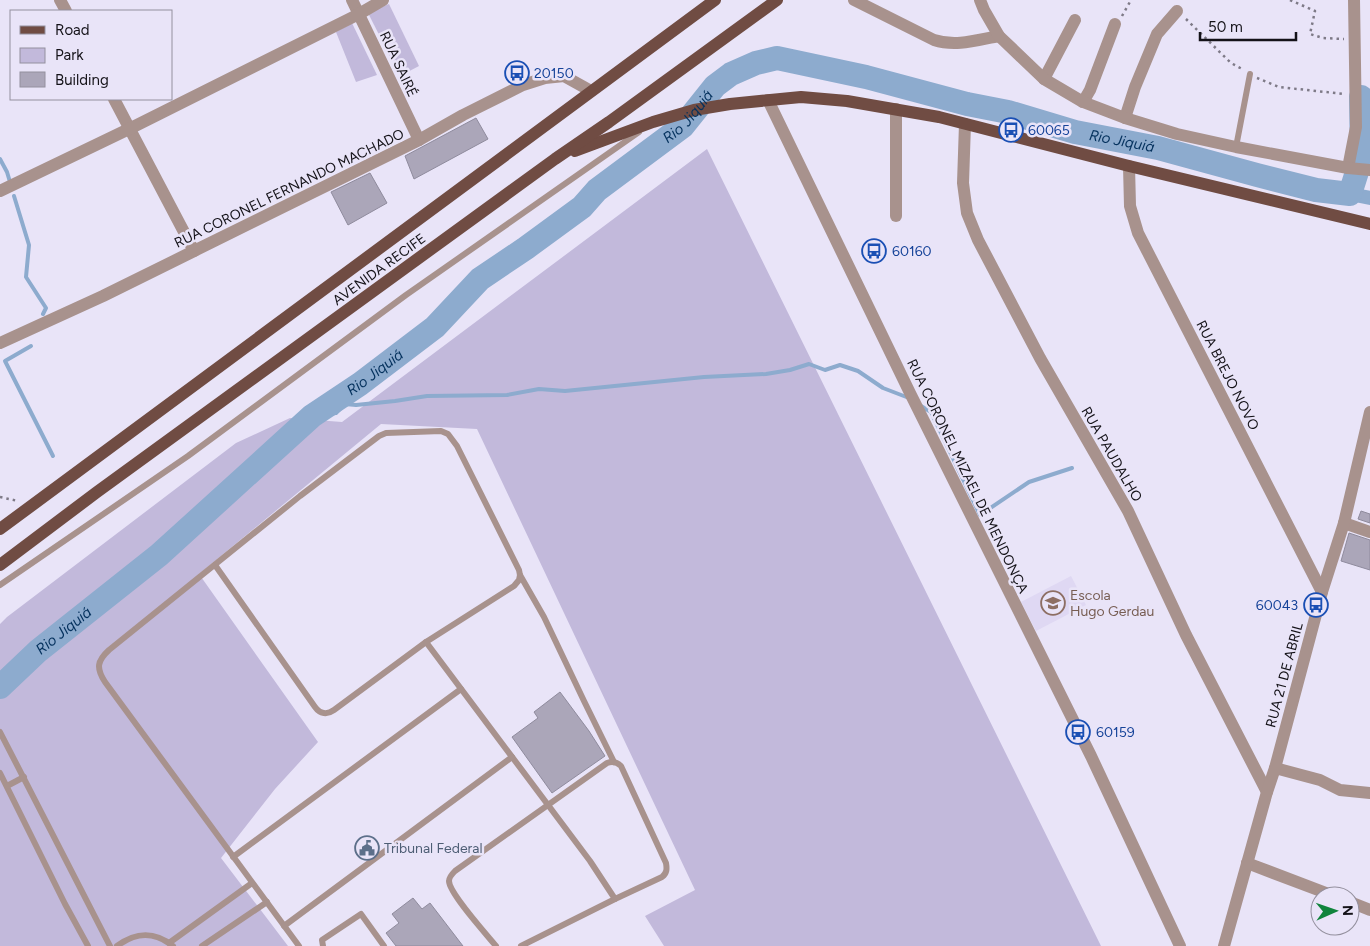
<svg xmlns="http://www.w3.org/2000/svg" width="1370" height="946" viewBox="0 0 1370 946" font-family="Figtree,sans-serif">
<rect width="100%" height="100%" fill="#e9e4f8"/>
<!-- built -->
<polygon fill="#dfd8f3" points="1071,576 1086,605 1036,631 1021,602"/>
<!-- green -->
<g fill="#c2b9db">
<polygon points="389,4 419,66 400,76 368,13"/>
<polygon points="352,23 377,75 356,82 336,32"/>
<polygon points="707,149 1101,946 664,946 645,916 695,890 477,429 381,424 199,574 318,742 275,789 221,858 288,946 0,946 0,624 7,617 236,443 290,418 342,422"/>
</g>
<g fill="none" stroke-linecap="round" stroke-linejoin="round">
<!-- stream -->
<g stroke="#8dabce" stroke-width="4">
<polyline points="0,159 7,172 10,182"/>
<polyline points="14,196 29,245 26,277 46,308 43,314"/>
<polyline points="31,346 5,361 53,456"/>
<polyline points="921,406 931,412 980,515 1029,482 1072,468"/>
<polyline points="312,416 336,413 345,404 356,405 395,401 427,396 507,395 539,389 565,391 704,377 766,374 790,370 809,364 825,370 840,365 858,371 883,388 909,398"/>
</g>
<!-- canal -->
<polyline stroke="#8dabce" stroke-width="14" points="1350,194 1370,198"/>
<!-- river -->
<path stroke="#8dabce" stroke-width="24" id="s1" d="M0 687 38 651 159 555 312 416 360 384 435 327 480 279 526 248 582 207 597 190 683 126 715 86 731 74 756 63 777 58 866 77 967 104 1008 112 1075 132 1158 148 1257 175 1316 190 1350 194 1362 156 1361 97"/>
</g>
<!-- building -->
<g fill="#aba6b9" stroke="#8f8b9d">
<polygon points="476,118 488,139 414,179 405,156"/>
<polygon points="370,173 387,203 348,225 331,192"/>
<polygon points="1361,511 1370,514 1370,523 1358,519"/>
<polygon points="1349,533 1370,540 1370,570 1341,561"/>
<polygon points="560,692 589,731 605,756 552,793 512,737 538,718 534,712"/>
<polygon points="413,898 422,909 430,903 463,946 396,946 386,933 399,923 392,914"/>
</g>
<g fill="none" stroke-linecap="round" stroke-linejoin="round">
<!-- path -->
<g stroke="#7e7a87" stroke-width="2.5" stroke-dasharray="2.5 4" stroke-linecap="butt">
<polyline points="1290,0 1315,11 1310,34 1323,38 1344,39"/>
<polyline points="1122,16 1131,0"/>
<polyline points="1186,19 1231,63 1244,70"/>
<polyline points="1257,78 1279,87 1344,94"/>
<polyline points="0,497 18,501"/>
</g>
<!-- service -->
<g stroke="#a8928d" stroke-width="6">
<polyline points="1236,147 1250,74"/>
<path d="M215 565 315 707C320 714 327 715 334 710L426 642 514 586 519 580 520 575 519 570 457 446 448 434 441 431 386 433 379 436 300 496 109 650C97 661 96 668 105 682L299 946"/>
<polyline points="520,575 544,617 584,701 614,762"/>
<polyline points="0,585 188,456 406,295 639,132"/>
<polyline points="426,642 590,861 615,899 521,946"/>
<polyline points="0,732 110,946"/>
<polyline points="0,773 65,904 88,946"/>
<polyline points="7,786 24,777"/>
<polyline points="233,857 461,689"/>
<polyline points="284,926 512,757"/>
<polyline points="169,943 252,883"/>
<path d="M117 946C136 932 154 931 173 946"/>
<polyline points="202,946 267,902"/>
<polyline points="323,946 322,940 361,914 384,946"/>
<path d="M496 946C487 935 449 893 449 881 449 877 452 874 455 871L607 763C612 761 617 762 621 766L666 863C667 869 667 873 662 877L615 899"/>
</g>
<!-- minor -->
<g stroke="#a8928d" stroke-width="12">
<polyline points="60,0 66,11"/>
<polyline points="352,0 419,140"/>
<path d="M854 0 934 40C956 47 977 40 999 36"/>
<polyline points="1044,79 1075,20"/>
<polyline points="114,99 194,251"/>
<polyline points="768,100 910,393 1091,756 1180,946"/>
<polyline points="1083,102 1090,90 1115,24"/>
<polyline points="896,109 896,216"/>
<polyline points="1125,118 1135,87 1157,34 1177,11"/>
<polyline points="965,124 963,183 967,213 978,240 1040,358 1128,511 1186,635 1267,792"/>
<polyline points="1129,166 1130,206 1138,233 1322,592"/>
<polyline points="1348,168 1356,127 1354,0"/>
<polyline points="0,191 131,128 359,14 383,0"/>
<polyline points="0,343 103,296 194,251 419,140 463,115 523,85 545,78 564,76 591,91"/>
<polyline points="1344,523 1370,532"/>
<polyline points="1275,768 1320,780 1340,790 1370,793"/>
<polyline points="1247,863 1334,896"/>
<polyline points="1350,902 1370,910"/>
</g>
<!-- tertiary -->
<g stroke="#a8928d" stroke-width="12">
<polyline points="980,0 984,10 999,36 1044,79 1083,102 1125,118 1177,134 1236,147 1348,168 1370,170"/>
<polyline points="1224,946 1267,792 1275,768 1322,592 1344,523 1370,412"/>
</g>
<!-- primary -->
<g stroke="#704c43" stroke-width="12">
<polyline points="575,151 653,122 694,110 730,104 801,97 847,101 939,117 1129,166 1370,224"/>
<polyline points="0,529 715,0"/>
<polyline points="0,565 97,492 555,159 609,122 777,0"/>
</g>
</g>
<!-- icons -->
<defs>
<g id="bus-ring" transform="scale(1.25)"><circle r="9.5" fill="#e9e4f8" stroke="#1a4fb4" stroke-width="1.5"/><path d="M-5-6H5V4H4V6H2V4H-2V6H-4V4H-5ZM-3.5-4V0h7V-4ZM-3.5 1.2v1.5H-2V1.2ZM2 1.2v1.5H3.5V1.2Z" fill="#1a4fb4"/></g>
<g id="school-ring" transform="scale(1.25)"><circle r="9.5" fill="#e9e4f8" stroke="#8d6e63" stroke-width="1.5"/><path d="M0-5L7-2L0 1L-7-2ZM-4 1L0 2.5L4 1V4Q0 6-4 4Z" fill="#8d6e63"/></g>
<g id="civic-ring" transform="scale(1.25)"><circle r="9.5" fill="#e9e4f8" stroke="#5c6f8a" stroke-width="1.5"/><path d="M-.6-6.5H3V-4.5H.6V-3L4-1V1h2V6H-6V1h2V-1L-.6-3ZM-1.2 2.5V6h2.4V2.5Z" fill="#5c6f8a"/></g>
</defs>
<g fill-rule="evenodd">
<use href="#bus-ring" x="517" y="73"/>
<use href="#bus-ring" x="1011" y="130"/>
<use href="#bus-ring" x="874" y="251"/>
<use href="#school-ring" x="1053" y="603"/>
<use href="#bus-ring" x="1316" y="605"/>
<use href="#bus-ring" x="1078" y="732"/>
<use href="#civic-ring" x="367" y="848"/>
</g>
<g text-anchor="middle" stroke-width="5" stroke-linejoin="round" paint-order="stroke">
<!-- street labels -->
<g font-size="14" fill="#141218" stroke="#e9e4f8">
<text transform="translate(399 64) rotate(65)" y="5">RUA SAIRÉ</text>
<text transform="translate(289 188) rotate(-26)" y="5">RUA CORONEL FERNANDO MACHADO</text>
<text transform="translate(379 269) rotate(-36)" y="5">AVENIDA RECIFE</text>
<text transform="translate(1228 375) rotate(63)" y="5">RUA BREJO NOVO</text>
<text transform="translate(1112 454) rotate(60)" y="5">RUA PAUDALHO</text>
<text transform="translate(968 476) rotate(64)" y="5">RUA CORONEL MIZAEL DE MENDONÇA</text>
<text transform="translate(1284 675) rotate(-75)" y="5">RUA 21 DE ABRIL</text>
</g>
<!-- transit labels -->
<g font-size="14" fill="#164399" stroke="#e9e4f8" text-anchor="start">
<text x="534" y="78">20150</text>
<text x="1028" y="135">60065</text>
<text x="892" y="256">60160</text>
<text x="1298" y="610" text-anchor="end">60043</text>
<text x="1096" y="737">60159</text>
</g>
<!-- education labels -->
<g font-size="14" fill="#785e54" stroke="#e9e4f8" text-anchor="start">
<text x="1070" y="600">Escola<tspan x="1070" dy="16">Hugo Gerdau</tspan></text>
</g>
<!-- service labels -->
<g font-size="14" fill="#4e5e75" stroke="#e9e4f8" text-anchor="start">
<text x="384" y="853">Tribunal Federal</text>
</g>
<!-- water labels -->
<g font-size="15" font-style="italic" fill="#04315d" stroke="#e9e4f8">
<text dy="5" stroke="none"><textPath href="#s1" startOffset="896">Rio Jiquiá</textPath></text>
<text dy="5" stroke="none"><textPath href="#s1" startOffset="1361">Rio Jiquiá</textPath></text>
<text dy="5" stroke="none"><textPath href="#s1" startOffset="490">Rio Jiquiá</textPath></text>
<text dy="5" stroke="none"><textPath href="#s1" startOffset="85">Rio Jiquiá</textPath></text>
</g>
</g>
<!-- legend -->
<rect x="10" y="10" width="162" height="90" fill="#e9e4f8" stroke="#94909e"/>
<rect x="20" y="26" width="25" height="8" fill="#704c43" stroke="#94909e"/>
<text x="55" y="35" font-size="15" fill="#141218">Road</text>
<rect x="20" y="48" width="25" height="15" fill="#c2b9db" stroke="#94909e"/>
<text x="55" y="60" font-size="15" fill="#141218">Park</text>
<rect x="20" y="72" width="25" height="15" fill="#aba6b9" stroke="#94909e"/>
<text x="55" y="85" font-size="15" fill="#141218">Building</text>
<!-- north arrow -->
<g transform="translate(1335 911) rotate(88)"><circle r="24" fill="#e9e4f8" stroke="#94909e"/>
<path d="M0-4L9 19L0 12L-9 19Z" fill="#10843c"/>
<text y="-8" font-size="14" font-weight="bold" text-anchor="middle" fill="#141218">N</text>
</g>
<!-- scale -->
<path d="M1200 32v8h96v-8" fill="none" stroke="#141218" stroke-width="2.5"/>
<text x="1208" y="32" font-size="15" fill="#141218" stroke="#e9e4f8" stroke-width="4" paint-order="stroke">50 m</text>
</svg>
